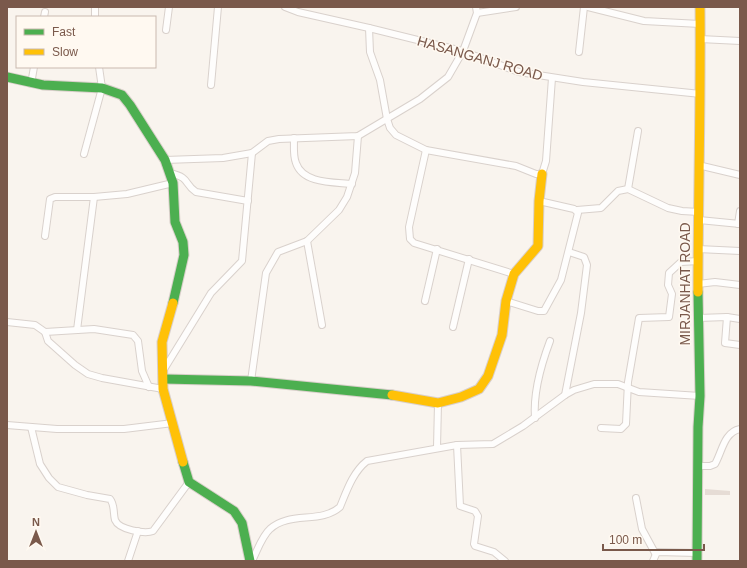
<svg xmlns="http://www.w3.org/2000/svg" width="747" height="568" viewBox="0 0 747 568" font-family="Arial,sans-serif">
<rect width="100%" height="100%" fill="#f9f4ee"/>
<!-- building -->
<polygon fill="#e6dcd5" points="705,489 730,491 730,495 705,495"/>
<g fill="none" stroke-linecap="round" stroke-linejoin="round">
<!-- street casing -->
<g stroke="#d9d1cc" stroke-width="8">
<g id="street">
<polyline points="95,7 95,17"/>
<polyline points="285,7 298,12 369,28 462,51 519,72 583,82 701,94"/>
<polyline points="588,7 644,21 700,24"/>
<polyline points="477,13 516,7"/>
<polyline points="44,17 45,12"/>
<polyline points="369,28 370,52 380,80 387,119 390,128 396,135 426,150 516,166 536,174 542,174 546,161 552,78"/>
<polyline points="166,30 169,7"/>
<polyline points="700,39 740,41"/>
<polyline points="579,52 584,7"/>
<polyline points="31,84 34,67"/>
<polyline points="211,85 218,7"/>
<path d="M294 138C294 146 293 156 296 163 303 184 334 182 352 184"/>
<polyline points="426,150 409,227 410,239 414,243 514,274"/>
<polyline points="84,154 102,88 99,67"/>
<polyline points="165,160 223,158 252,153 268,141 279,139 358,136 420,99 448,77 463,51 477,13 476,7"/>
<polyline points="698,165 740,175"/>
<path d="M170 173C191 178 183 183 196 192L248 201"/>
<polyline points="628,189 638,131"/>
<polyline points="577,210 601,208 618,191 628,189 668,208 682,211 699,212"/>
<polyline points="699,220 740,224"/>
<polyline points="738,224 740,211"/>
<polyline points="45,236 50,199 55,197 94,197 127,194 173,183"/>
<polyline points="307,241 322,325"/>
<polyline points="698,249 740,251"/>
<polyline points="698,284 715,282 740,285"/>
<polyline points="425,301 437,249"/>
<polyline points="506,301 538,311 544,311 561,280 578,213 574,209 539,201"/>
<polyline points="727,317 725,343 740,345"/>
<polyline points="698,318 727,317 740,319"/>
<polyline points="7,322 35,325 45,332 48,341 75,365 88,374 102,378 163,389"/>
<polyline points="453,327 469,259"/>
<polyline points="77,330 94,197"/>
<polyline points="45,332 94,329 133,335 138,341 142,371 149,387"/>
<polyline points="163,371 211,293 242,261 252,153"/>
<polyline points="251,381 266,273 278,252 307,241 339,210 347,197 355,173 358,136"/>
<polyline points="565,395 581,313 587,265 584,257 569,252"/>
<path d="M535 418C533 392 541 365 550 341"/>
<polyline points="7,425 57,429 124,429 173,423"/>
<path d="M31 427 40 464 49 478 58 487 87 495 110 499C115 505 113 513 115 520 119 530 145 534 153 531L189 482"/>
<polyline points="601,428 621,429 626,424 628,382 639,318 669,317 672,294 668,285 669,273 681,262 699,261"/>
<polyline points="457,445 460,506 475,511 478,516 474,544 475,546 494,552 505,561"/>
<polyline points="437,448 438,403"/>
<path d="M698 466H710L715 464C722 452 724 432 740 429"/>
<polyline points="636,498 642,529 655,553"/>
<polyline points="128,561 138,531"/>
<path d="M252 561C257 551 262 536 270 529 289 511 321 524 340 507 347 490 353 472 367 461L457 445 493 444 523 426 565 395 574 390 594 384H618L639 392 700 396"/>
<polyline points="653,561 657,552 697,553"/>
</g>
</g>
<!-- fast casing -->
<g stroke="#d9cfca" stroke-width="11">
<g id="fast">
<polyline points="7,77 43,85 102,88 122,95 130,105 165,160 173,183 175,222 183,242 184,255 173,303"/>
<polyline points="164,379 251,381 392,395"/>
<polyline points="183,462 189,482 234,511 242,523 250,561"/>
<polyline points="697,561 698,427 700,396 698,292"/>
</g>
</g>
<!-- slow casing -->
<g stroke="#d9cfca" stroke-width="11">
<g id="slow">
<path d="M698 292C698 197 701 102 700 7"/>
<polyline points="173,303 162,342 163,389 183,462"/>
<polyline points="392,395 438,403 461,397 479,389 488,376 502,335 506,301 514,274 538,246 539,201 542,174"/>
</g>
</g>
<!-- street -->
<use href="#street" stroke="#fefdfc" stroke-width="6"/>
<!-- fast -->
<use href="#fast" stroke="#4caf50" stroke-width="9"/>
<!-- slow -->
<use href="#slow" stroke="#ffc107" stroke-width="9"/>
</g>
<g text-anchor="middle" stroke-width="3" stroke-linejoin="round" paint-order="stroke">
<!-- street labels -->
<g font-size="14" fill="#7a594b" stroke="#fff9f1">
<text transform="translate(480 58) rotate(16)" y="5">HASANGANJ ROAD</text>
<text transform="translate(685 284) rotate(-90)" y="5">MIRJANHAT ROAD</text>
</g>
</g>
<!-- border -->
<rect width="747" height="568" fill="none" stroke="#7a594b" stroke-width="16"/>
<!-- legend -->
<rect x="16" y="16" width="140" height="52" fill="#fff9f1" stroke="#cab9af"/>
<rect x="24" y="29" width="20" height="6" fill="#4caf50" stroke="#cab9af"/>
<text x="52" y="36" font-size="12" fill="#7a594b">Fast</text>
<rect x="24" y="49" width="20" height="6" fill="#ffc107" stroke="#cab9af"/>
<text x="52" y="56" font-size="12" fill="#7a594b">Slow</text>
<!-- north arrow -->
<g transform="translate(36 532)" stroke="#fff9f1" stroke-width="3" paint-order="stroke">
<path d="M0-3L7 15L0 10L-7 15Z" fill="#7a594b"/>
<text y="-6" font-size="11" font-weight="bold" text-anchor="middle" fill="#7a594b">N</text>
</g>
<!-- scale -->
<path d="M603 544v6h101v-6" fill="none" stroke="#7a594b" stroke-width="2"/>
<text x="609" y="544" font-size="12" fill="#7a594b" stroke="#fff9f1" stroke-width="3" paint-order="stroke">100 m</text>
</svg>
